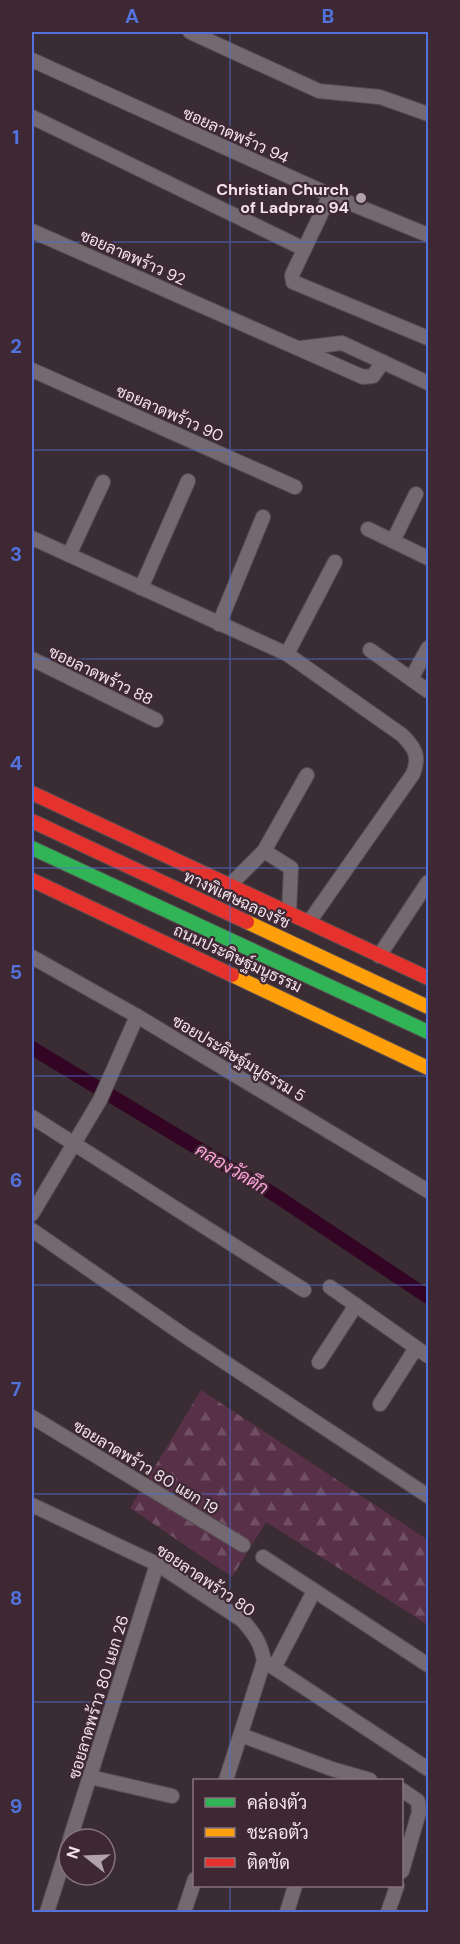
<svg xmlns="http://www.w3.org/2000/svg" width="460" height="1944" viewBox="0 0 460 1944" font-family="'DM Sans',Sarabun,sans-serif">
<defs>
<pattern id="forest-firs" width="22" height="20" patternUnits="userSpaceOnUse" patternTransform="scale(1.5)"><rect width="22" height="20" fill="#583148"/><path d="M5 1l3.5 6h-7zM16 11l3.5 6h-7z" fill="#704f63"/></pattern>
</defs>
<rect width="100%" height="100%" fill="#392d33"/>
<!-- forest -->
<polygon fill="url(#forest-firs)" points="201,1390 428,1540 428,1625 266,1522 232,1577 130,1508"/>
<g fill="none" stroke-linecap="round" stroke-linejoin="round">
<!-- canal -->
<polyline stroke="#330423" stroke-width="14" points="32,1048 275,1195 428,1297"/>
<!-- street casing -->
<g stroke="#564c51" stroke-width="16">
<g id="street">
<polyline points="190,32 319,91 380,97 428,114"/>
<polyline points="32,60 330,195 428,235"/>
<polyline points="32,117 304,249"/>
<polyline points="330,195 292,275 293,282 428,338"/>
<polyline points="32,231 363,377 373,376 383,362"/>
<polyline points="301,348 342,343 428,383"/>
<polyline points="32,370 295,487"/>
<polyline points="368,529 428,558"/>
<path d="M32 538 287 654 402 735C415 748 420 756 413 774L309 922"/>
<polyline points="393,541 416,494"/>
<polyline points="69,555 103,482"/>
<polyline points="141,588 188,481"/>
<polyline points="219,624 263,517"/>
<polyline points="370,650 428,691"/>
<polyline points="287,654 335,562"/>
<polyline points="32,659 156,720"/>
<polyline points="411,679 428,648"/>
<polyline points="264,851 307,775"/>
<polyline points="230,885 264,851 291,868 289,912"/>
<polyline points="379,956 428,882"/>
<polyline points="32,957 137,1016 428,1191"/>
<polyline points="32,1117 304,1290"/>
<polyline points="32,1214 100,1100 137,1016"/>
<polyline points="32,1230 188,1338 428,1496"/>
<polyline points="330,1287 428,1356"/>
<polyline points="319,1362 356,1305"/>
<polyline points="380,1404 416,1348"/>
<polyline points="32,1417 243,1545"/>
<path d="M32 1505 157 1564 242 1620C254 1633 261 1643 264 1661L226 1780"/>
<polyline points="263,1557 428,1665"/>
<polyline points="264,1661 428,1769"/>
<polyline points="274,1668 314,1591"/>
<polyline points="241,1735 332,1769 370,1780"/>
<polyline points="90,1777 172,1796"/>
<polyline points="402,1790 418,1801 419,1812 402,1871"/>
<polyline points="70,1839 157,1564"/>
<polyline points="47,1912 69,1843"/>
<polyline points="184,1912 195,1879"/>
<polyline points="287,1912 295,1886"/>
<polyline points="388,1912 397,1886"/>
</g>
</g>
<!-- fast casing -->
<g stroke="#564c51" stroke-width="16">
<polyline id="fast" points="32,848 428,1032"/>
</g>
<!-- slow casing -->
<g stroke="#564c51" stroke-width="16">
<g id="slow">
<polyline points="247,922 428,1007"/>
<polyline points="232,975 428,1068"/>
</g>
</g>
<!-- jam casing -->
<g stroke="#564c51" stroke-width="16">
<g id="jam">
<polyline points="32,793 428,978"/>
<polyline points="32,821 247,922"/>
<polyline points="32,880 232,975"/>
</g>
</g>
<!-- street -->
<use href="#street" stroke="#73696e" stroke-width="14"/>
<!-- fast -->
<use href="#fast" stroke="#30b455" stroke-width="14"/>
<!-- slow -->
<use href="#slow" stroke="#ff9f0a" stroke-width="14"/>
<!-- jam -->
<use href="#jam" stroke="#e5322d" stroke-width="14"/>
</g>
<!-- grid -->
<path fill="none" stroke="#5273dd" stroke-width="1.5" stroke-opacity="0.55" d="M230 32V1780M32 242H428M32 450H428M32 659H428M32 868H428M32 1076H428M32 1285H428M32 1494H428M32 1702H428M230 1886V1912"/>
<!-- markers -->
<circle fill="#b1a3ab" stroke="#3e2834" stroke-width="2" cx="361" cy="198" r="6"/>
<g text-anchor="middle" stroke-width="4.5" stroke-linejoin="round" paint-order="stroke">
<!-- street labels -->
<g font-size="16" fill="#f2e3eb" stroke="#3e2834">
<text transform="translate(236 135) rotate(24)" y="6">ซอยลาดพร้าว 94</text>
<text transform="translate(133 257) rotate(24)" y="6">ซอยลาดพร้าว 92</text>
<text transform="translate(170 413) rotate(24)" y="6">ซอยลาดพร้าว 90</text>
<text transform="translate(101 675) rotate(26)" y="6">ซอยลาดพร้าว 88</text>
<text transform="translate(237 899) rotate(25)" y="6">ทางพิเศษฉลองรัช</text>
<text transform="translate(238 958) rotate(25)" y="6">ถนนประดิษฐ์มนูธรรม</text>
<text transform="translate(239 1058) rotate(31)" y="6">ซอยประดิษฐ์มนูธรรม 5</text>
<text transform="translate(146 1467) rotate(31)" y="6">ซอยลาดพร้าว 80 แยก 19</text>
<text transform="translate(206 1580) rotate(34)" y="6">ซอยลาดพร้าว 80</text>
<text transform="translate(98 1697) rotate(-73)" y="6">ซอยลาดพร้าว 80 แยก 26</text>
</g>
<!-- poi labels -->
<g font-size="16" font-weight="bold" fill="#f2e3eb" stroke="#3e2834" text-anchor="end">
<text x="349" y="195">Christian Church<tspan x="349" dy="18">of Ladprao 94</tspan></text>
</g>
<!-- water labels -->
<g font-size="18" font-style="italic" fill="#fea3d8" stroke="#3e2834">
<text transform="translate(232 1169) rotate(31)" y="6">คลองวัดตึก</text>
</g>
</g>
<!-- border -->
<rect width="460" height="1944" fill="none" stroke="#3e2834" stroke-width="66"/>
<!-- legend -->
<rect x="193" y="1779" width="210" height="108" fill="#3e2834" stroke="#86737d" stroke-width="1.5"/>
<rect x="205" y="1798" width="30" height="9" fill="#30b455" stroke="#86737d" stroke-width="1.5"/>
<text x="247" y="1809" font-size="18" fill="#f2e3eb">คล่องตัว</text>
<rect x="205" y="1828" width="30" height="9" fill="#ff9f0a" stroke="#86737d" stroke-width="1.5"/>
<text x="247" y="1839" font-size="18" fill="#f2e3eb">ชะลอตัว</text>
<rect x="205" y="1858" width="30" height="9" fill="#e5322d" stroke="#86737d" stroke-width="1.5"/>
<text x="247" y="1869" font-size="18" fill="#f2e3eb">ติดขัด</text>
<!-- north arrow -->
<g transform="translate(87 1857) rotate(288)"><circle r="28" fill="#3e2834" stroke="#86737d" stroke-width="1.5"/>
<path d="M0-4.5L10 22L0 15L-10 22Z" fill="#b1a3ab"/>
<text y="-9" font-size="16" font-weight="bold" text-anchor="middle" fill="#f2e3eb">N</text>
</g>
<rect x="33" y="33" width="394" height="1878" fill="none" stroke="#5273dd" stroke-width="2"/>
<g font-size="20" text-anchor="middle" font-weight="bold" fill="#5273dd">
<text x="132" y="23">A</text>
<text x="328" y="23">B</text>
<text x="16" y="144">1</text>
<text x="16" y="353">2</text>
<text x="16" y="561">3</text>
<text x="16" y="770">4</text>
<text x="16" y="979">5</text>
<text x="16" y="1187">6</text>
<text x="16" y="1396">7</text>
<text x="16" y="1605">8</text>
<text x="16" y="1813">9</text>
</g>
</svg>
